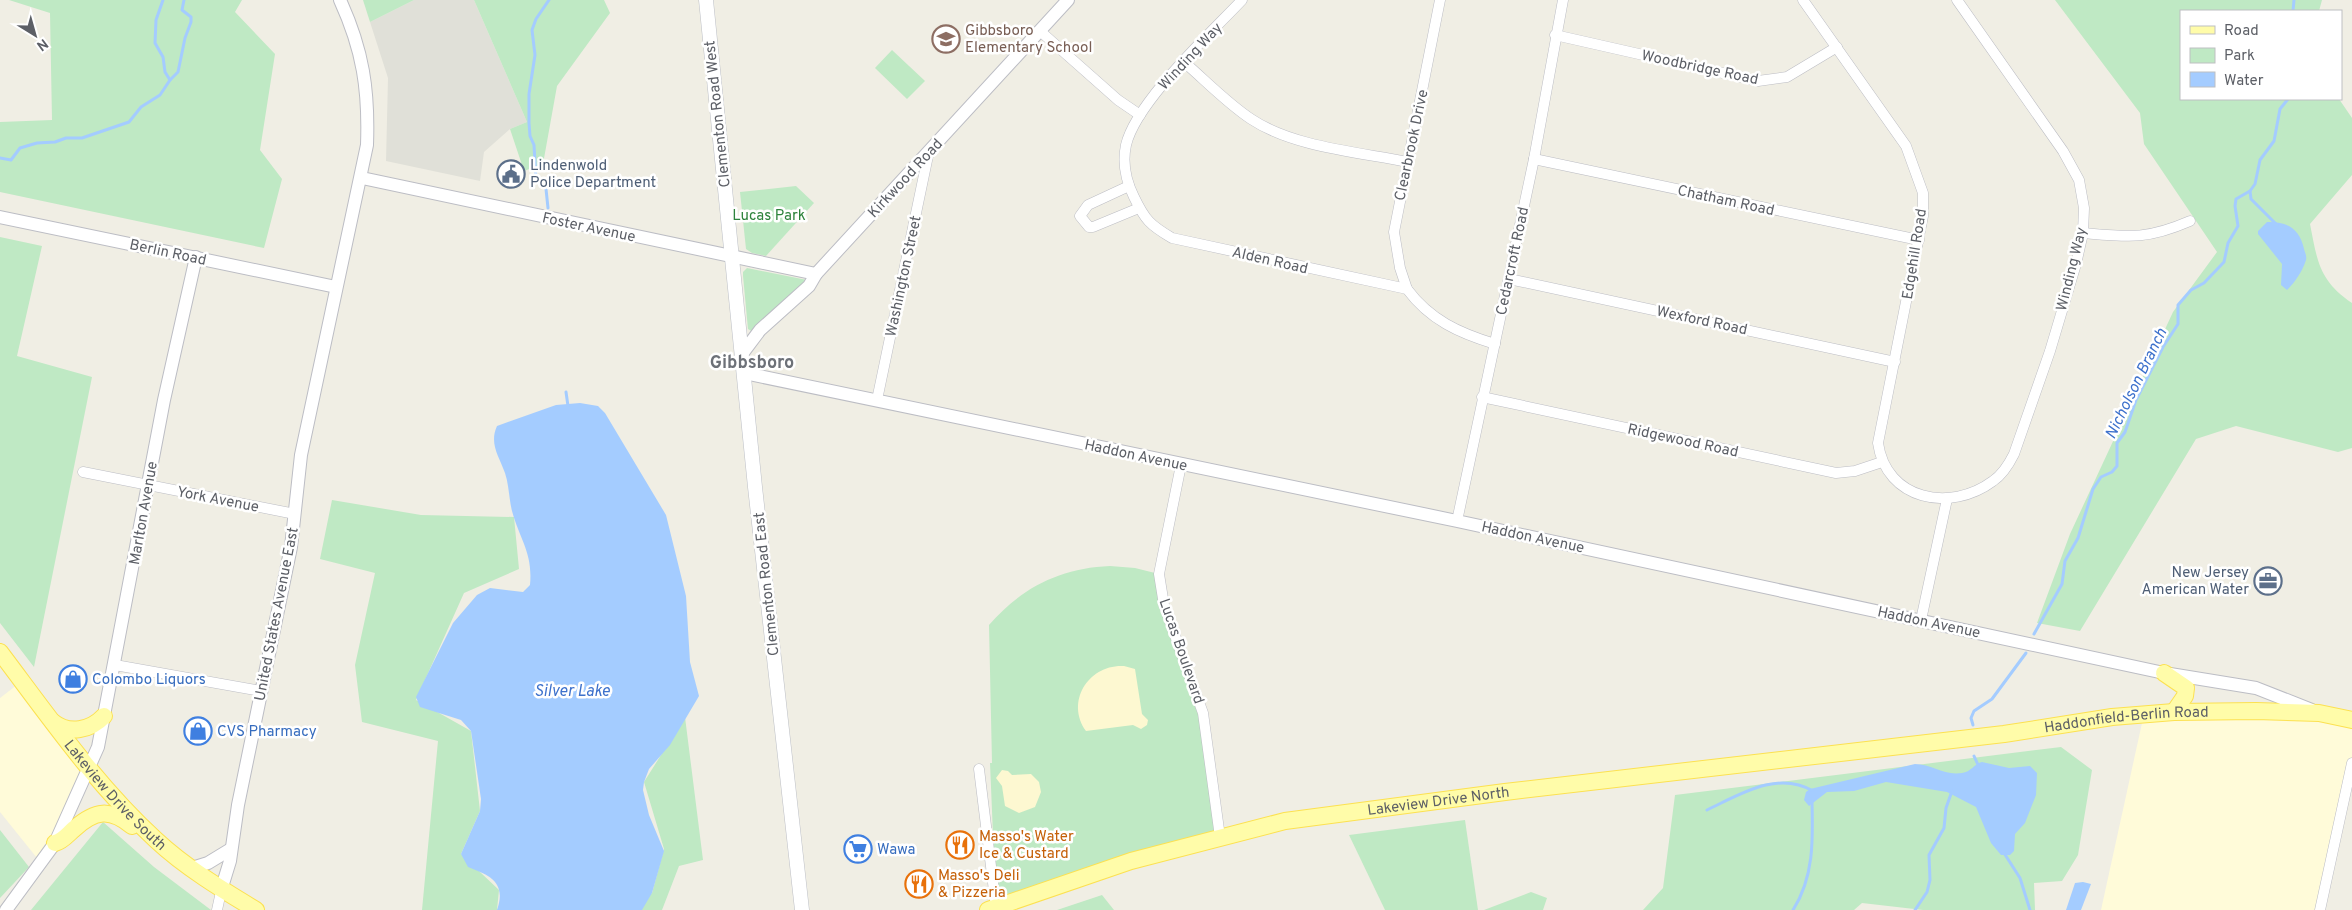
<svg xmlns="http://www.w3.org/2000/svg" width="2352" height="910" viewBox="0 0 2352 910" font-family="Overpass,sans-serif">
<rect width="100%" height="100%" fill="#f0eee4"/>
<!-- commercial -->
<g fill="#fffbd9">
<polygon points="22,681 89,768 41,863 0,812 0,698"/>
<polygon points="2144,714 2352,720 2352,763 2320,910 2101,910"/>
</g>
<!-- industrial -->
<polygon fill="#e0e0d8" points="414,0 474,0 527,122 510,129 484,152 480,181 386,161 388,78 370,22"/>
<!-- green -->
<g fill="#bfe9c4">
<polygon points="9,0 242,0 235,12 275,54 260,150 282,179 264,248 0,192 0,122 52,120 50,13"/>
<polygon points="363,0 414,0 370,22"/>
<polygon points="474,0 604,0 610,13 557,86 543,164 524,171 510,129 527,122"/>
<path d="M2055 0H2322L2319 11H2181V99H2339L2352 118V175L2310 224C2317 260 2319 281 2352 303V448L2338 452 2236 426 2196 439 2080 631 2037 623 2070 534 2173 312 2217 252 2144 144 2140 113Z"/>
<polygon points="892,50 925,81 907,99 875,68"/>
<polygon points="796,186 814,203 766,256 752,253 746,249 740,192"/>
<polygon points="0,237 42,246 17,356 92,377 34,667 0,623"/>
<polygon points="747,268 807,280 753,332 748,329 743,276 743,272"/>
<polygon points="332,500 421,515 514,517 519,569 464,593 416,700 471,731 480,811 461,854 499,890 497,910 422,910 438,741 362,722 355,665 375,573 320,559"/>
<path d="M1110 566 1135 568 1159 574 1194 682 1220 837 996 907 990 763H992L989 625C1021 588 1060 568 1110 566Z"/>
<polygon points="685,717 703,860 679,866 662,910 632,910 652,893 664,849 644,782"/>
<polygon points="2061,747 2092,770 2078,855 2062,881 2034,883 2035,910 1923,910 1862,903 1854,910 1643,910 1663,888 1675,795"/>
<polygon points="1465,820 1478,910 1385,910 1349,835"/>
<polygon points="103,822 154,867 211,910 31,910"/>
<polygon points="0,830 29,867 0,898"/>
<polygon points="1531,892 1547,898 1543,910 1484,910"/>
<polygon points="1102,895 1114,910 1057,910"/>
</g>
<!-- sand -->
<g fill="#fdf8d1">
<path d="M1124 666 1135 669 1142 714 1148 720 1147 725 1141 729 1133 725 1086 731C1065 701 1089 664 1124 666Z"/>
<polygon points="1002,770 1008,771 1012,775 1031,774 1039,782 1041,792 1035,807 1019,813 1005,806 1002,786 996,778"/>
</g>
<!-- water -->
<g fill="#a4ccff">
<path d="M2267 222C2287 221 2300 229 2304 249 2305 253 2307 256 2306 260 2302 272 2295 282 2287 290L2281 285 2282 264 2258 234V231Z"/>
<path d="M580 403 598 406 605 413 666 515 686 596 690 662 699 696 670 745 649 769 644 782 643 790 649 815 664 851 652 893 642 910H497C507 882 489 875 468 867L461 854 480 811 481 799 471 731 461 720 420 707 416 697 453 623 477 595 490 588 523 592 530 585C533 553 520 540 512 511 509 499 509 485 505 473 499 456 489 444 497 426L556 405Z"/>
<path d="M1982 762 2009 768 2030 766 2037 773 2036 795 2025 823 2015 834 2014 851 2010 855H2001L1991 843 1976 807 1947 792 1886 782 1854 791 1827 792 1809 806 1804 800 1806 792 1810 789 1915 764C1932 764 1944 776 1962 773 1971 772 1974 764 1982 762Z"/>
<polygon points="2083,882 2091,884 2081,910 2066,910 2075,883"/>
</g>
<g fill="none" stroke-linecap="round" stroke-linejoin="round">
<!-- stream -->
<g stroke="#a4ccff" stroke-width="3">
<polyline points="163,0 156,20 155,43 163,57 165,72 170,80"/>
<polyline points="2293,11 2294,0"/>
<polyline points="0,158 11,160 20,148 37,143 55,142 66,138 82,138 129,122 141,107 160,95 170,80 178,72 185,38 191,22 191,17 182,10 184,0"/>
<polyline points="2250,191 2251,199 2277,225"/>
<polyline points="548,208 546,189 536,180 534,145 530,136 529,123 529,94 535,55 532,30 536,19 549,0"/>
<polyline points="566,392 568,406"/>
<polyline points="2034,634 2062,584 2065,561 2078,538 2093,489 2101,477 2112,472 2117,466 2117,443 2125,432 2136,400 2163,347 2178,324 2178,305 2191,290 2204,283 2224,262 2228,243 2238,226 2235,206 2236,199 2250,191 2255,184 2260,160 2274,141 2280,109 2288,99"/>
<polyline points="1973,725 1971,718 1974,711 1992,699 2026,653"/>
<polyline points="1974,756 1979,767"/>
<path d="M1707 810C1739 795 1777 770 1813 791"/>
<polyline points="2004,853 2020,878 2030,910"/>
<path d="M1793 910C1814 877 1813 840 1812 802"/>
<polyline points="1915,910 1927,892 1930,880 1929,855 1944,828 1946,808 1952,791"/>
</g>
<!-- minor casing -->
<g stroke="#bcbdc4" stroke-width="11">
<g id="minor">
<path d="M1242 0C1210 34 1136 102 1126 145 1122 164 1126 181 1134 197 1145 220 1150 225 1172 238L1407 289C1430 320 1459 333 1495 344"/>
<path d="M1803 0 1906 146 1923 193V216L1878 443C1886 500 1950 513 1993 481 2002 475 2009 464 2014 454L2050 351 2076 264 2083 233 2084 208 2079 180 2063 151 1957 0"/>
<polyline points="1040,31 1118,100 1140,115"/>
<polyline points="1555,35 1758,81 1787,77 1837,47"/>
<path d="M1184 62C1206 81 1227 103 1251 119 1293 147 1358 152 1408 162"/>
<polyline points="1534,159 1919,240"/>
<polyline points="1129,186 1088,205 1080,216 1089,227 1093,227 1139,208"/>
<path d="M2083 233C2129 237 2146 240 2190 221"/>
<polyline points="1509,279 1895,362"/>
<polyline points="1407,289 1400,268 1394,232 1440,0"/>
<polyline points="1482,397 1836,473 1855,471 1882,462"/>
<polyline points="877,400 929,151"/>
<polyline points="1181,465 1159,574 1164,605 1203,713 1220,837"/>
<polyline points="83,472 295,514"/>
<polyline points="1457,521 1534,159 1563,0"/>
<polyline points="1921,620 1947,499"/>
<polyline points="115,665 261,691"/>
<polyline points="979,769 996,907"/>
<polyline points="217,910 222,887"/>
<polyline points="2320,910 2352,763"/>
</g>
</g>
<!-- tertiary casing -->
<g stroke="#bcbdc4" stroke-width="14">
<g id="tertiary">
<polyline points="362,178 816,274"/>
<polyline points="0,217 336,287"/>
<polyline points="742,354 760,330 809,286 816,274 1068,0"/>
<polyline points="744,373 1457,521 2164,673 2256,688 2312,710"/>
<polyline points="192,868 208,863 231,849"/>
<path d="M222 887 230 861 238 805 291 547 301 455 367 145C369 90 363 50 340 0"/>
<polyline points="6,910 55,843 98,747 164,400 196,257"/>
</g>
</g>
<!-- secondary casing -->
<g stroke="#bcbfc6" stroke-width="15">
<polyline id="secondary" points="706,0 755,487 802,910"/>
</g>
<!-- primary casing -->
<g stroke="#fce151" stroke-width="18">
<g id="primary">
<path id="s1" d="M0 652C49 717 96 785 156 840 185 867 221 889 256 910"/>
<polyline points="2164,673 2186,688 2185,696 2174,712"/>
<path d="M53 722C69 735 91 730 104 716"/>
<path d="M55 843C63 841 68 834 74 829 95 810 110 808 132 826"/>
<path id="s2" d="M988 910 1131 861 1285 821 1505 792 2004 734 2112 717 2174 712 2256 711 2319 713 2352 720"/>
</g>
</g>
<!-- minor -->
<use href="#minor" stroke="#fff" stroke-width="10"/>
<!-- tertiary -->
<use href="#tertiary" stroke="#fff" stroke-width="12"/>
<!-- secondary -->
<use href="#secondary" stroke="#fff" stroke-width="14"/>
<!-- primary -->
<use href="#primary" stroke="#fffca9" stroke-width="16"/>
</g>
<!-- icons -->
<defs>
<g id="school-ring" transform="scale(1.4375)"><circle r="9.5" fill="#fff" stroke="#8d6e63" stroke-width="1.5"/><path d="M0-5L7-2L0 1L-7-2ZM-4 1L0 2.5L4 1V4Q0 6-4 4Z" fill="#8d6e63"/></g>
<g id="civic-ring" transform="scale(1.4375)"><circle r="9.5" fill="#fff" stroke="#5c6f8a" stroke-width="1.5"/><path d="M-.6-6.5H3V-4.5H.6V-3L4-1V1h2V6H-6V1h2V-1L-.6-3ZM-1.2 2.5V6h2.4V2.5Z" fill="#5c6f8a"/></g>
<g id="office-ring" transform="scale(1.4375)"><circle r="9.5" fill="#fff" stroke="#5c6f8a" stroke-width="1.5"/><path d="M-6-3h4V-5.5h4V-3h4V5H-6ZM-1-4.5V-3h2v-1.5ZM-6 0V1H6V0Z" fill="#5c6f8a"/></g>
<g id="shop-ring" transform="scale(1.4375)"><circle r="9.5" fill="#fff" stroke="#3f7fe0" stroke-width="1.5"/><path d="M-5-2.5h2.3a2.7 3.5 0 0 1 5.4 0H5L5.5 6h-11ZM-1.5-2.5h3a1.5 2.3 0 0 0-3 0Z" fill="#3f7fe0"/></g>
<g id="restaurant-ring" transform="scale(1.4375)"><circle r="9.5" fill="#fff" stroke="#e8710a" stroke-width="1.5"/><path d="M-5-6h1v4h1v-4h1v4h1v-4h1v5L-1.5 .5V6h-2V.5L-5-1ZM5-6V6H3V1.5H1.5Q1.5-4 5-6Z" fill="#e8710a"/></g>
<g id="supermarket-ring" transform="scale(1.4375)"><circle r="9.5" fill="#fff" stroke="#3f7fe0" stroke-width="1.5"/><path d="M-6-5.5h2.5l.6 2H6L4.5 2H-2.5L-4.4-4H-6ZM-1.5 3.2a1.3 1.3 0 1 0 .1 0ZM3 3.2a1.3 1.3 0 1 0 .1 0Z" fill="#3f7fe0"/></g>
</defs>
<g fill-rule="evenodd">
<use href="#school-ring" x="946" y="39"/>
<use href="#civic-ring" x="511" y="174"/>
<use href="#office-ring" x="2268" y="581"/>
<use href="#shop-ring" x="73" y="679"/>
<use href="#shop-ring" x="198" y="731"/>
<use href="#restaurant-ring" x="960" y="845"/>
<use href="#supermarket-ring" x="858" y="849"/>
<use href="#restaurant-ring" x="919" y="884"/>
</g>
<g text-anchor="middle" stroke-width="5" stroke-linejoin="round" paint-order="stroke">
<!-- education labels -->
<g font-size="15" fill="#785e54" stroke="#fff" text-anchor="start">
<text x="965" y="35">Gibbsboro<tspan x="965" dy="17">Elementary School</tspan></text>
</g>
<!-- street labels -->
<g font-size="15" fill="#5c5f66" stroke="#fff">
<text transform="translate(1190 56) rotate(-47)" y="5">Winding Way</text>
<text transform="translate(1700 67) rotate(12)" y="5">Woodbridge Road</text>
<text transform="translate(717 114) rotate(-96)" y="5">Clementon Road West</text>
<text transform="translate(1411 145) rotate(-78)" y="5">Clearbrook Drive</text>
<text transform="translate(905 178) rotate(-47)" y="5">Kirkwood Road</text>
<text transform="translate(1726 200) rotate(12)" y="5">Chatham Road</text>
<text transform="translate(589 227) rotate(12)" y="5">Foster Avenue</text>
<text transform="translate(168 252) rotate(12)" y="5">Berlin Road</text>
<text transform="translate(1914 254) rotate(-81)" y="5">Edgehill Road</text>
<text transform="translate(1270 260) rotate(13)" y="5">Alden Road</text>
<text transform="translate(1512 261) rotate(-78)" y="5">Cedarcroft Road</text>
<text transform="translate(2071 269) rotate(-76)" y="5">Winding Way</text>
<text transform="translate(903 276) rotate(-78)" y="5">Washington Street</text>
<text transform="translate(1702 320) rotate(12)" y="5">Wexford Road</text>
<text transform="translate(1683 440) rotate(12)" y="5">Ridgewood Road</text>
<text transform="translate(1136 455) rotate(12)" y="5">Haddon Avenue</text>
<text transform="translate(218 499) rotate(11)" y="5">York Avenue</text>
<text transform="translate(143 513) rotate(-80)" y="5">Marlton Avenue</text>
<text transform="translate(1533 537) rotate(12)" y="5">Haddon Avenue</text>
<text transform="translate(766 584) rotate(-96)" y="5">Clementon Road East</text>
<text transform="translate(276 614) rotate(-79)" y="5">United States Avenue East</text>
<text transform="translate(1929 622) rotate(12)" y="5">Haddon Avenue</text>
<text transform="translate(1182 651) rotate(71)" y="5">Lucas Boulevard</text>
<text dy="5" stroke="none"><textPath href="#s2" startOffset="1158">Haddonfield-Berlin Road</textPath></text>
<text dy="5" stroke="none"><textPath href="#s1" startOffset="184">Lakeview Drive South</textPath></text>
<text dy="5" stroke="none"><textPath href="#s2" startOffset="465">Lakeview Drive North</textPath></text>
</g>
<!-- service labels -->
<g font-size="15" fill="#4e5e75" stroke="#fff" text-anchor="start">
<text x="530" y="170">Lindenwold<tspan x="530" dy="17">Police Department</tspan></text>
<text x="2249" y="577" text-anchor="end">New Jersey<tspan x="2249" dy="17">American Water</tspan></text>
</g>
<!-- park labels -->
<g font-size="15" fill="#2e833c" stroke="#fff">
<text x="769" y="220">Lucas Park</text>
</g>
<!-- shop labels -->
<g font-size="15" fill="#366cbe" stroke="#fff" text-anchor="start">
<text x="92" y="684">Colombo Liquors</text>
<text x="217" y="736">CVS Pharmacy</text>
<text x="877" y="854">Wawa</text>
</g>
<!-- food labels -->
<g font-size="15" fill="#c56008" stroke="#fff" text-anchor="start">
<text x="979" y="841">Masso's Water<tspan x="979" dy="17">Ice &amp; Custard</tspan></text>
<text x="938" y="880">Masso's Deli<tspan x="938" dy="17">&amp; Pizzeria</tspan></text>
</g>
<!-- water labels -->
<g font-size="16" font-style="italic" fill="#3d71cc" stroke="#fff">
<text transform="translate(2135 383) rotate(-64)" y="6">Nicholson Branch</text>
<text x="572" y="696">Silver Lake</text>
</g>
<!-- quarter labels -->
<g font-size="18" font-weight="bold" fill="#6d7178" stroke="#fff">
<text x="752" y="368">Gibbsboro</text>
</g>
</g>
<!-- legend -->
<rect x="2180" y="10" width="162" height="90" fill="#ffffff" stroke="#bebfc2"/>
<rect x="2190" y="26" width="25" height="8" fill="#fffca9" stroke="#bebfc2"/>
<text x="2224" y="35" font-size="15" fill="#5c5f66">Road</text>
<rect x="2190" y="48" width="25" height="15" fill="#bfe9c4" stroke="#bebfc2"/>
<text x="2224" y="60" font-size="15" fill="#5c5f66">Park</text>
<rect x="2190" y="72" width="25" height="15" fill="#a4ccff" stroke="#bebfc2"/>
<text x="2224" y="85" font-size="15" fill="#5c5f66">Water</text>
<!-- north arrow -->
<g transform="translate(35 35) rotate(143)" stroke="#ffffff" stroke-width="4" paint-order="stroke">
<path d="M0-4L9 19L0 12L-9 19Z" fill="#5c5f66"/>
<text y="-8" font-size="14" font-weight="bold" text-anchor="middle" fill="#5c5f66">N</text>
</g>
</svg>
